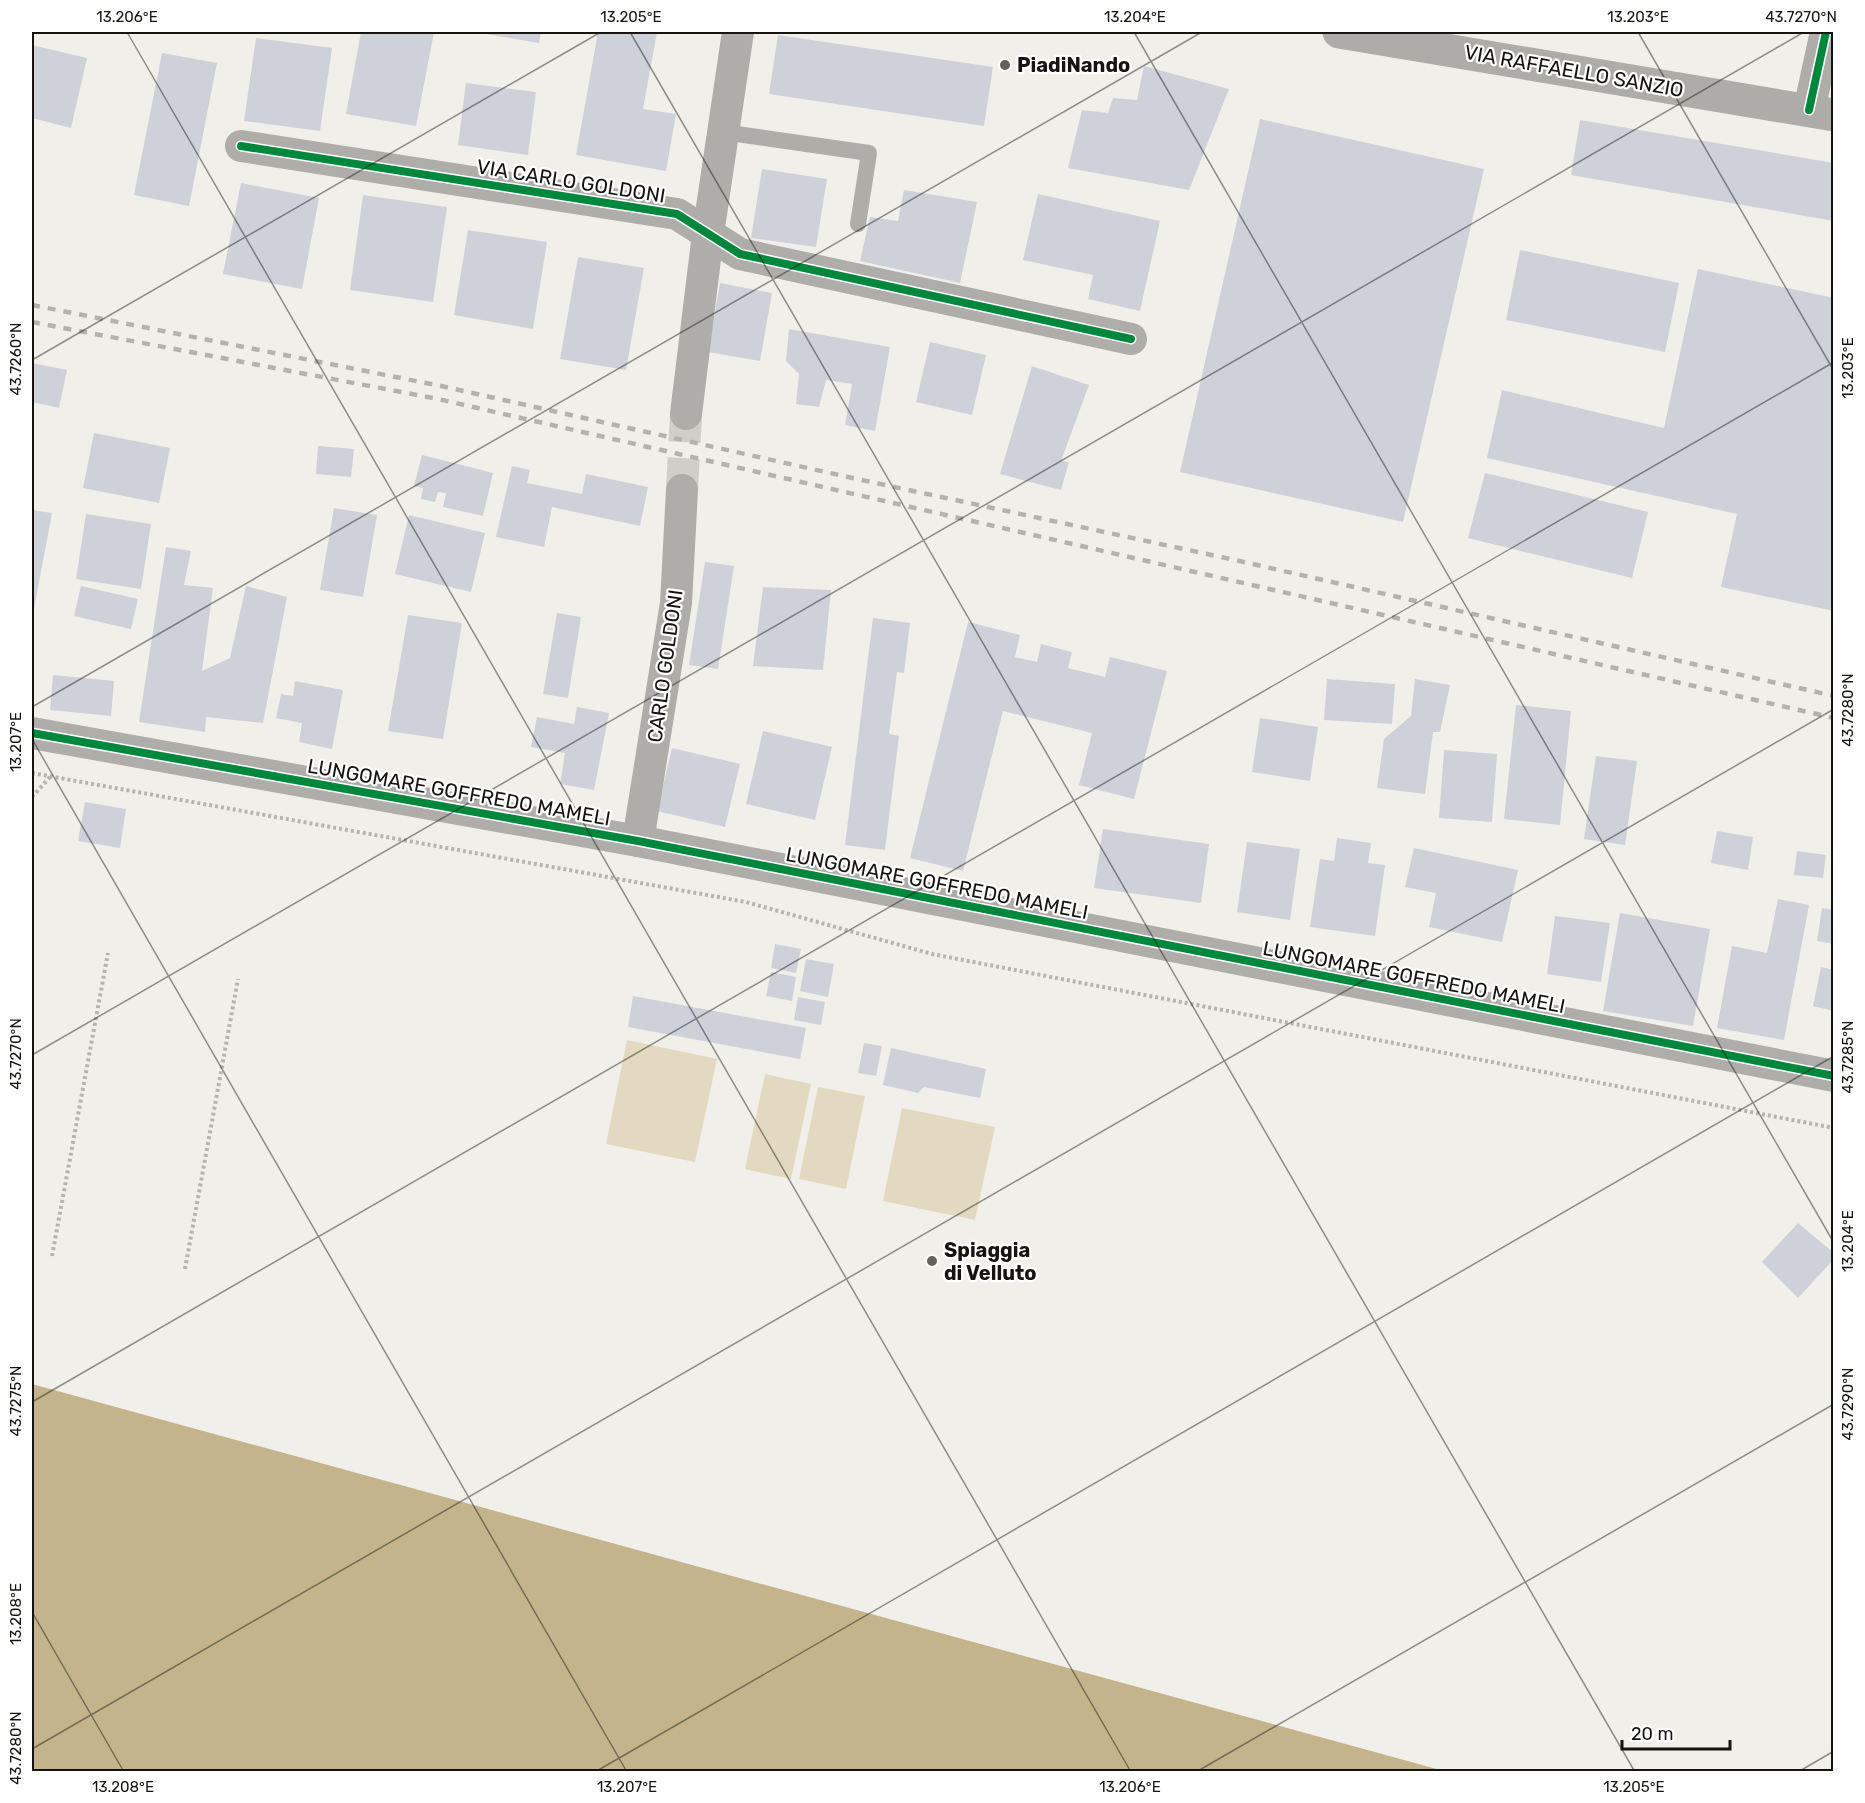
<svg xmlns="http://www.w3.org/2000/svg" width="1865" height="1803" viewBox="0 0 1865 1803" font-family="Rubik,sans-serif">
<rect width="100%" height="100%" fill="#f1efea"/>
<!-- green -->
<g fill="#e2d9c0">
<polygon points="627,1040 717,1059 695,1162 606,1144"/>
<polygon points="765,1074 811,1084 791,1179 745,1169"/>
<polygon points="818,1087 865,1096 846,1189 799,1179"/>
<polygon points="902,1108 995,1127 975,1220 883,1201"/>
</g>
<!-- water -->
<polygon fill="#c3b48c" points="32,1384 1444,1771 32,1771"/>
<!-- building -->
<g fill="#cfd1d9">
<polygon points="361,32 434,32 416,126 346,114"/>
<polygon points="474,32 541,32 539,43"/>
<polygon points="598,32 657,32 643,109 676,114 666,171 576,155"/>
<polygon points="778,35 993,67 984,126 769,94"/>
<polygon points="256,38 332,48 320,131 244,121"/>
<polygon points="32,45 87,58 71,128 32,118"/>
<polygon points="162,53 217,63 189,206 134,195"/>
<polygon points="1144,66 1229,89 1189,190 1068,168 1082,110 1108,113 1113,98 1137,100"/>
<polygon points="466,83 536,92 528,155 458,145"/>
<polygon points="1260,119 1484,169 1403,522 1180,472"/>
<polygon points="1580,120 1834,163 1834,221 1571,175"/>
<polygon points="762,169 827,179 816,247 751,238"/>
<polygon points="241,183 319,198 302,289 223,274"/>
<polygon points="904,190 977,202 960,283 860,261 870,217 898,221"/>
<polygon points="1038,194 1160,221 1140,311 1088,299 1093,275 1023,260"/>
<polygon points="363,195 447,207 433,302 350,290"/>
<polygon points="468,230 547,242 533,329 454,315"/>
<polygon points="1520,250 1679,283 1665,352 1506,320"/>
<polygon points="578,257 644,268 626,370 560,359"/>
<polygon points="1698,269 1834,298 1834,611 1721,587 1737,514 1487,458 1502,390 1664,428"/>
<polygon points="720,283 772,293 760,361 708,352"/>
<polygon points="789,329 890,347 875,431 845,425 852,384 826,380 819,407 796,404 799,374 786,361"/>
<polygon points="930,342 986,355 972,415 916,402"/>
<polygon points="32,363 67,370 59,408 32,402"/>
<polygon points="1032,366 1089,385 1061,461 1069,462 1061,490 1000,474"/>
<polygon points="94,433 170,448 159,503 83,488"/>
<polygon points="318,446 354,449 351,477 316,474"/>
<polygon points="422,455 493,473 483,516 443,507 446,493 438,492 435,502 421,499 423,488 414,486"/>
<polygon points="512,466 530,470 527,483 582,494 586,474 648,487 640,526 552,507 544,547 496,537"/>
<polygon points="1485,473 1648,512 1632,578 1468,538"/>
<polygon points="334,508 377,515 363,597 320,590"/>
<polygon points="32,510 52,513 33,614 32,614"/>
<polygon points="86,514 151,524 141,589 76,579"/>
<polygon points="409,515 485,533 471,592 395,574"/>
<polygon points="166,547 191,551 184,585 213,588 202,671 230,658 246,586 287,597 263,723 206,717 205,732 139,722"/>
<polygon points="705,562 734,566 718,669 689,665"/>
<polygon points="81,586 138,599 131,629 74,616"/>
<polygon points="763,587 831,590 823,670 753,666"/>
<polygon points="557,613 581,617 568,698 543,694"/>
<polygon points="408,615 462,623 443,739 388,731"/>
<polygon points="873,618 910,623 904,673 897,672 889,734 899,736 885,850 845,845"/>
<polygon points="968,622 1020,635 1015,657 1037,662 1041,644 1072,652 1068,668 1105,677 1110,657 1167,671 1134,799 1079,785 1092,733 1003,711 963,871 910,858"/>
<polygon points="53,675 114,681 111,716 50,710"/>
<polygon points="1327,679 1395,684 1392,724 1324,720"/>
<polygon points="1415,679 1450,685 1440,732 1433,732 1425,794 1377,788 1384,739 1411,716"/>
<polygon points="295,681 343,690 332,749 299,742 302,723 276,718 281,694 293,696"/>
<polygon points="1516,705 1571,711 1560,825 1504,819"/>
<polygon points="577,707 609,713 594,790 560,784 565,753 531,747 537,717 574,724"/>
<polygon points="1260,718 1318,727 1310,781 1252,772"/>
<polygon points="763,731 832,747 815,820 746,804"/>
<polygon points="672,748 740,764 725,827 657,811"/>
<polygon points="1444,750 1497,754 1492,822 1439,818"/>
<polygon points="1596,756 1637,761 1625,845 1584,839"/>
<polygon points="85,802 126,809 120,848 78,841"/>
<polygon points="1103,829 1209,844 1201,903 1094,888"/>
<polygon points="1717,831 1753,837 1748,870 1711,863"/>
<polygon points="1337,838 1371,843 1368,863 1385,865 1375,936 1310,927 1320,859 1334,861"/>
<polygon points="1247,842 1300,849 1290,920 1237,912"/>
<polygon points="1414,848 1518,870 1502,942 1429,927 1436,893 1405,887"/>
<polygon points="1797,851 1826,855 1823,878 1794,875"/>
<polygon points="1778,899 1809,905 1784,1040 1717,1028 1732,946 1767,953"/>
<polygon points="1822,908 1834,910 1834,944 1817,941"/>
<polygon points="1620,913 1710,929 1693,1026 1603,1011"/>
<polygon points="1555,916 1610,923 1601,982 1547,974"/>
<polygon points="775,944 801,949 796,973 771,968"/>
<polygon points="806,959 834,964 828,997 800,991"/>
<polygon points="1821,967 1834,970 1834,1011 1813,1006"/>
<polygon points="771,972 796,977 792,1001 766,996"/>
<polygon points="633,996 806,1028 800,1059 628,1027"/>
<polygon points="798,997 825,1002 821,1025 794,1020"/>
<polygon points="864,1043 882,1046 876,1076 858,1073"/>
<polygon points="891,1048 986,1069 980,1098 924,1087 918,1093 883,1085"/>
<polygon points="1798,1223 1834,1253 1834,1259 1798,1298 1762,1262"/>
</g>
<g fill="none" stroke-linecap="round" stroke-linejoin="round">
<!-- street-tunnel -->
<polyline stroke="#d0cec9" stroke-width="32" stroke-dasharray="32 16" stroke-linecap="butt" points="682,490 686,414"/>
<!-- path -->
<g stroke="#b6b4b2" stroke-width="4" stroke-dasharray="3 3" stroke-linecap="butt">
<polyline points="32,773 746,902 932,954 1834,1128"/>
<polyline points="32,797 50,777"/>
<polyline points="52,1256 108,953"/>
<polyline points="185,1269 238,979"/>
</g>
<!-- lane -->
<polyline stroke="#aeadaa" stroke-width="16" points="723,132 869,153 858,224"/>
<!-- street -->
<g stroke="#aeadaa" stroke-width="32">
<polyline points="1809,110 1826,32"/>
<polyline points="241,146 677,214 740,254 1131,339"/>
<polyline points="686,414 708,234 738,32"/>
<polyline points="32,733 638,841 1834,1076"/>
<polyline points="638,841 676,603 682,490"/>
</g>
<!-- secondary -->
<polyline stroke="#adaca9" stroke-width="33" points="1339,32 1834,115"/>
<!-- rail -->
<g stroke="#b3b2ae" stroke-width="4.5" stroke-dasharray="8 8" stroke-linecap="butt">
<polyline points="32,305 441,386 848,477 1235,560 1834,696"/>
<polyline points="32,322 438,399 1834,718"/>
</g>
<!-- cycleway casing -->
<g stroke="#fff" stroke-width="11">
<g id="cycleway">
<polyline points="1809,110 1826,32"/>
<polyline points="241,146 677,214 740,254 1131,339"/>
<polyline points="32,733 638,841 1834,1076"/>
</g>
</g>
<!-- cycleway -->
<use href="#cycleway" stroke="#00873e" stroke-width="8"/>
</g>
<!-- ticks -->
<path fill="none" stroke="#151410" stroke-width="1.5" stroke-opacity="0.45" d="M127 32 1131 1772M630 32 1635 1772M1134 32 1834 1243M1638 32 1834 371M32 360 601 32M32 707 1202 32M32 739 627 1772M32 1055 1804 32M32 1402 1834 362M32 1612 124 1772M32 1749 1834 709M595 1772 1834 1056M1196 1772 1834 1404M1798 1772 1834 1751"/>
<!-- markers -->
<g fill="#62615c" stroke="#fff" stroke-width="2">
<circle cx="1005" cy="65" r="6"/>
<circle cx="932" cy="1261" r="6"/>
</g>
<g text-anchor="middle" stroke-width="4.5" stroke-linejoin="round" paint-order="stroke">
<!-- poi labels -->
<g font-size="20" font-weight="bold" fill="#151410" stroke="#fff" text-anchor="start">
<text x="1017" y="72">PiadiNando</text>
<text x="944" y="1257">Spiaggia<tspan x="944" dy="23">di Velluto</tspan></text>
</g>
<!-- street labels -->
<g font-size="20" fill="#151410" stroke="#fff">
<text transform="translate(1574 71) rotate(10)" y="7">VIA RAFFAELLO SANZIO</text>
<text transform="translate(571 181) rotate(9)" y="7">VIA CARLO GOLDONI</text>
<text transform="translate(665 666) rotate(-82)" y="7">CARLO GOLDONI</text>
<text transform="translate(459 792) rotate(10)" y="7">LUNGOMARE GOFFREDO MAMELI</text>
<text transform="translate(937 883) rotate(11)" y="7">LUNGOMARE GOFFREDO MAMELI</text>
<text transform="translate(1414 977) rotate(11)" y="7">LUNGOMARE GOFFREDO MAMELI</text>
</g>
</g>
<!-- border -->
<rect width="1865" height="1803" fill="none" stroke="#ffffff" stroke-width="66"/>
<!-- scale -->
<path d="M1622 1740v9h108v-9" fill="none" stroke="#151410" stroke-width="3"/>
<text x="1631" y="1740" font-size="18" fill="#151410" stroke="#ffffff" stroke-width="4.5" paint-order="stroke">20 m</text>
<rect x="33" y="33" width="1799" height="1737" fill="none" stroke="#151410" stroke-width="2"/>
<g font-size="15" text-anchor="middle" fill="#151410">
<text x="127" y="22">13.206°E</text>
<text x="631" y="22">13.205°E</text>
<text x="1135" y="22">13.204°E</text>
<text x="1638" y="22">13.203°E</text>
<text x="1801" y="22">43.7270°N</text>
<text transform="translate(16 359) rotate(-90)" y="5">43.7260°N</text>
<text transform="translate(1848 368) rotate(-90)" y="5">13.203°E</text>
<text transform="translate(1848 710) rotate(-90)" y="5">43.7280°N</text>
<text transform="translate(16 742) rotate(-90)" y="5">13.207°E</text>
<text transform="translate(16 1054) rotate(-90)" y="5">43.7270°N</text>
<text transform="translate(1848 1057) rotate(-90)" y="5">43.7285°N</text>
<text transform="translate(1848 1241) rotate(-90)" y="5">13.204°E</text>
<text transform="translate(16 1401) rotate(-90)" y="5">43.7275°N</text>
<text transform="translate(1848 1404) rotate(-90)" y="5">43.7290°N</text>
<text transform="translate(16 1614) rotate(-90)" y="5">13.208°E</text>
<text transform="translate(16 1748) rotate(-90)" y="5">43.7280°N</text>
<text x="123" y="1792">13.208°E</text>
<text x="627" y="1792">13.207°E</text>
<text x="1130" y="1792">13.206°E</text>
<text x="1634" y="1792">13.205°E</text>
</g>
</svg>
